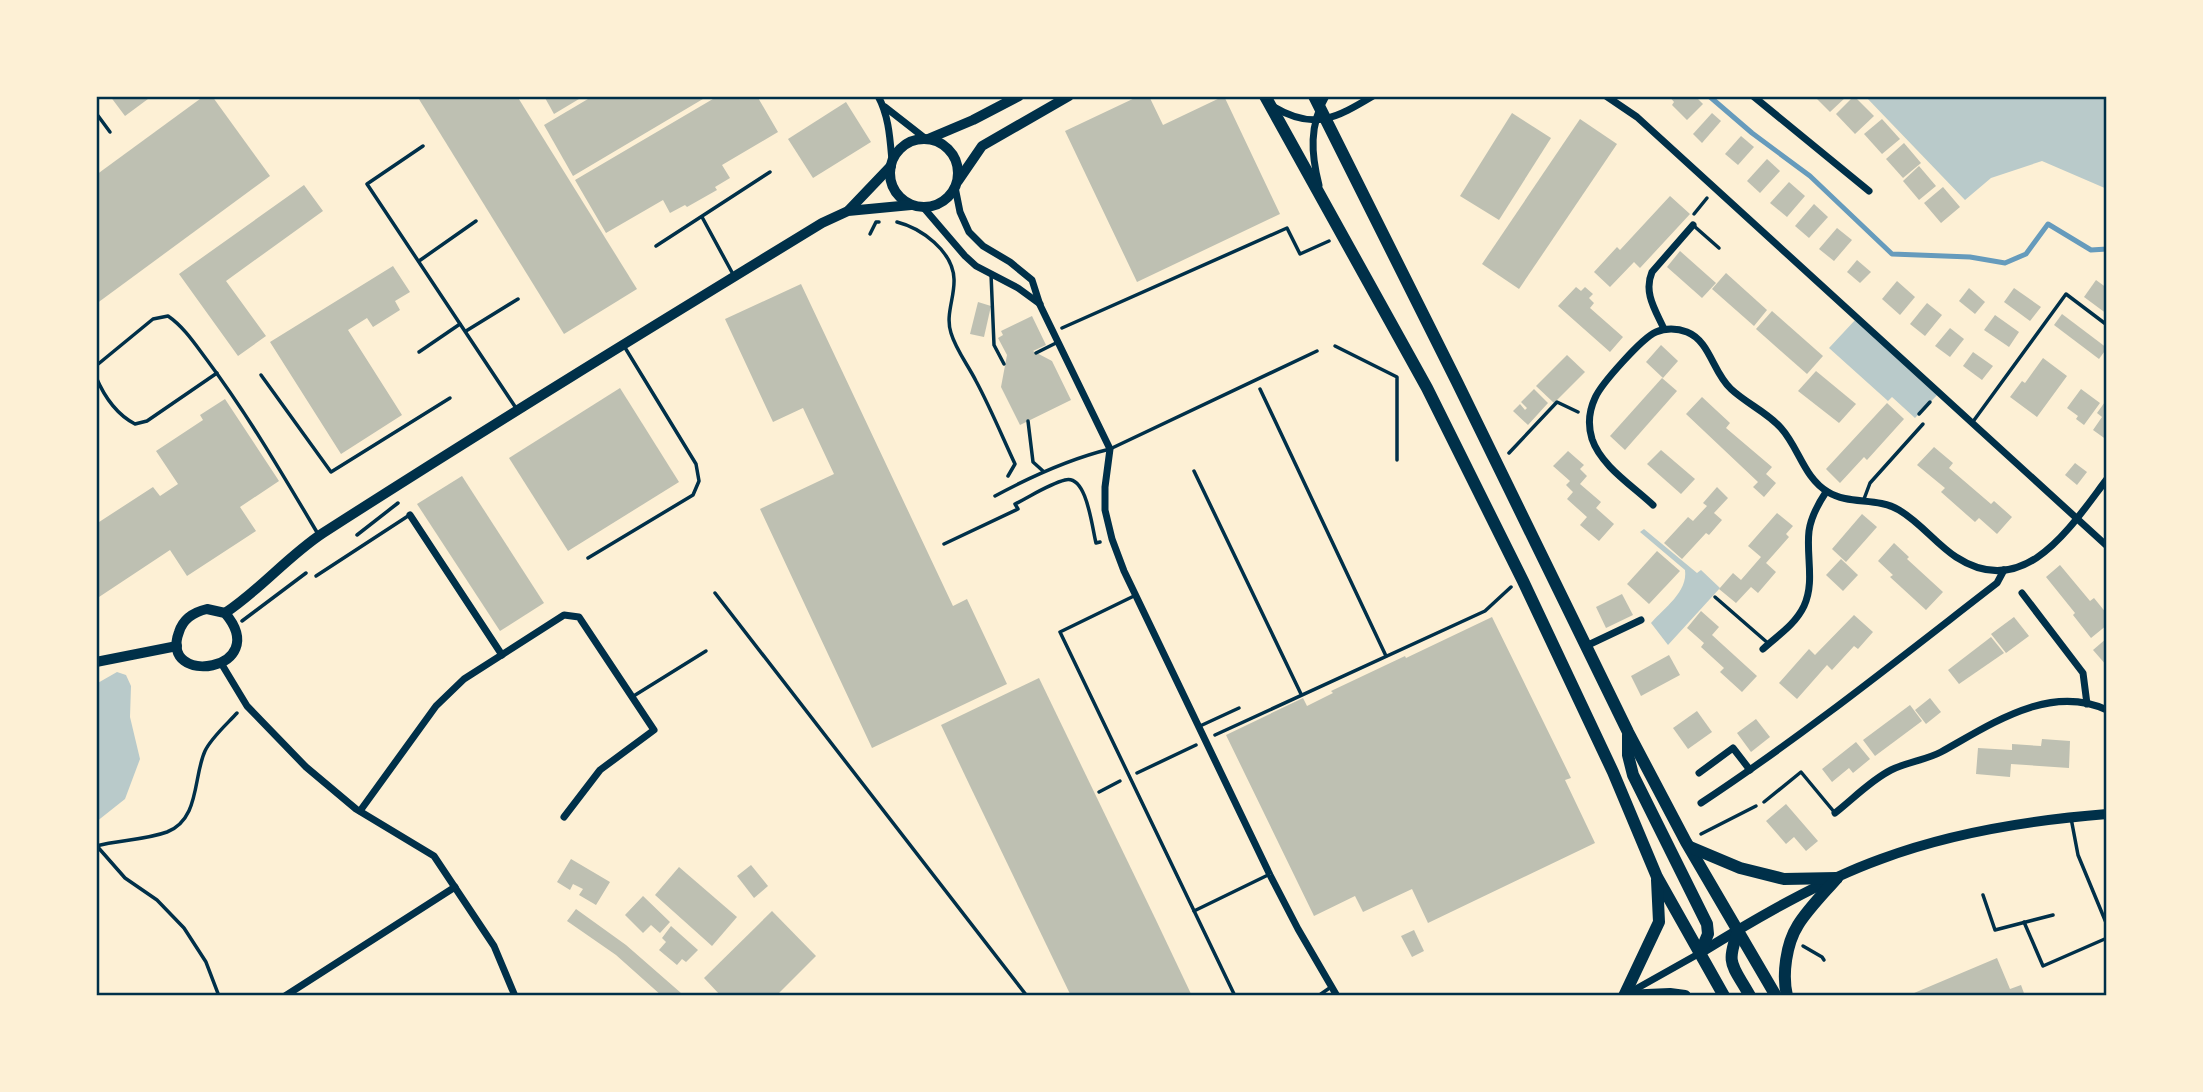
<svg xmlns="http://www.w3.org/2000/svg" width="2203" height="1092" viewBox="0 0 2203 1092" font-family="Manrope,sans-serif">
<rect width="100%" height="100%" fill="#fdf0d5"/>
<!-- green -->
<g fill="#b9caca">
<polygon points="1865,96 2107,96 2107,189 2042,161 1991,178 1965,200"/>
<polygon points="1857,318 1939,393 1915,418 1892,397 1888,401 1829,348"/>
<path d="M1644 529 1697 573 1701 570 1720 588 1668 645 1651 623C1664 608 1688 592 1685 570L1640 532Z"/>
<polygon points="117,672 126,675 131,686 130,717 140,759 125,799 96,822 96,684"/>
</g>
<g fill="none" stroke-linecap="round" stroke-linejoin="round">
<!-- stream -->
<polyline stroke="#669bbc" stroke-width="5" points="1709,96 1752,133 1810,176 1892,254 1970,257 2005,263 2026,254 2048,224 2091,250 2107,249"/>
</g>
<!-- building -->
<g fill="#bec0b2">
<polygon points="110,96 152,96 125,116"/>
<polygon points="204,96 212,96 270,176 96,304 96,175"/>
<polygon points="417,96 517,96 637,289 564,334"/>
<polygon points="544,96 584,96 554,114"/>
<polygon points="593,96 708,96 573,176 544,125"/>
<polygon points="718,96 757,96 778,132 722,165 730,178 715,187 717,190 687,207 685,205 670,213 663,200 606,233 575,180"/>
<polygon points="1139,96 1149,96 1163,125 1224,96 1280,214 1137,282 1065,131"/>
<polygon points="1669,96 1695,96 1703,104 1687,120 1672,105 1674,102"/>
<polygon points="1814,96 1847,96 1830,112"/>
<polygon points="1854,96 1874,116 1855,134 1836,114"/>
<polygon points="846,102 871,142 813,178 788,139"/>
<polygon points="1512,113 1551,138 1499,220 1460,196"/>
<polygon points="1712,113 1721,121 1702,143 1693,134"/>
<polygon points="1580,119 1617,144 1519,289 1482,264"/>
<polygon points="1882,119 1900,139 1882,154 1864,134"/>
<polygon points="1741,136 1754,147 1738,165 1725,154"/>
<polygon points="1904,143 1921,163 1903,178 1886,159"/>
<polygon points="1767,159 1780,171 1760,193 1747,181"/>
<polygon points="1919,166 1936,186 1919,200 1903,181"/>
<polygon points="1789,182 1805,196 1787,217 1770,203"/>
<polygon points="304,185 323,211 226,281 266,336 238,356 179,274"/>
<polygon points="1943,187 1960,207 1941,223 1924,203"/>
<polygon points="1670,196 1690,214 1640,268 1634,262 1610,287 1594,272 1617,247 1620,250"/>
<polygon points="1814,204 1828,217 1809,238 1795,226"/>
<polygon points="1837,228 1852,240 1834,261 1819,249"/>
<polygon points="1680,251 1716,283 1702,298 1667,267"/>
<polygon points="1857,260 1871,272 1860,283 1847,272"/>
<polygon points="393,266 410,292 395,301 400,310 373,327 367,318 348,330 402,415 341,454 270,342"/>
<polygon points="1726,273 1767,310 1754,326 1712,289"/>
<polygon points="2096,280 2107,288 2107,314 2084,297"/>
<polygon points="1897,281 1915,297 1900,315 1882,299"/>
<polygon points="801,284 953,606 967,599 1007,684 872,748 760,509 834,474 803,408 773,422 725,319"/>
<polygon points="1576,287 1581,291 1585,287 1593,294 1589,298 1594,303 1590,308 1623,337 1610,352 1558,306"/>
<polygon points="1969,288 1985,302 1975,314 1959,301"/>
<polygon points="2014,288 2041,307 2030,321 2004,302"/>
<polygon points="978,302 991,306 984,337 970,334"/>
<polygon points="1927,303 1942,315 1925,336 1910,324"/>
<polygon points="1772,311 1823,356 1807,374 1756,329"/>
<polygon points="2062,314 2107,348 2099,359 2054,325"/>
<polygon points="1995,315 2019,332 2009,347 1984,330"/>
<polygon points="1032,316 1046,345 1033,351 1052,361 1071,400 1020,425 1001,387 1007,355 998,338 1003,335 1001,331"/>
<polygon points="1950,328 1964,339 1950,357 1935,346"/>
<polygon points="1661,345 1678,361 1663,378 1646,362"/>
<polygon points="1973,352 1993,366 1982,380 1963,366"/>
<polygon points="1567,355 1585,372 1554,403 1536,386"/>
<polygon points="2043,358 2067,376 2037,417 2010,397 2022,381 2025,383"/>
<polygon points="1816,371 1856,404 1839,423 1798,391"/>
<polygon points="1662,378 1677,391 1625,450 1610,436"/>
<polygon points="620,388 679,482 568,551 509,458"/>
<polygon points="1534,389 1548,403 1528,425 1513,411 1520,404 1525,410 1527,408 1521,402"/>
<polygon points="2081,389 2100,403 2084,425 2076,419 2078,416 2067,408"/>
<polygon points="1702,397 1730,423 1726,428 1772,467 1766,474 1776,483 1764,497 1753,487 1758,482 1686,414"/>
<polygon points="225,399 279,481 240,507 256,531 187,576 170,550 96,599 96,524 153,487 160,496 178,484 156,451 203,420 200,415"/>
<polygon points="2107,399 2107,440 2093,430 2102,417 2097,413"/>
<polygon points="1887,403 1904,419 1867,460 1864,457 1840,483 1826,469"/>
<polygon points="1934,447 1953,463 1949,468 1991,504 1994,501 2012,517 1997,534 1979,518 1975,522 1967,515 1941,492 1945,488 1917,465"/>
<polygon points="1661,450 1695,479 1681,494 1647,464"/>
<polygon points="1568,451 1584,465 1580,469 1587,476 1580,484 1601,502 1596,508 1614,524 1599,541 1580,525 1587,517 1567,499 1573,492 1566,485 1570,481 1553,466"/>
<polygon points="2075,463 2087,472 2077,485 2065,475"/>
<polygon points="462,476 544,603 500,631 417,504"/>
<polygon points="1717,487 1728,498 1714,513 1722,520 1709,535 1706,533 1682,559 1664,543 1688,517 1693,521 1707,506 1703,503"/>
<polygon points="1777,513 1793,526 1786,534 1789,537 1766,563 1776,572 1758,593 1751,587 1736,603 1719,589 1733,573 1741,580 1761,557 1748,546"/>
<polygon points="1862,514 1877,527 1846,562 1832,549"/>
<polygon points="1894,543 1909,557 1907,559 1943,592 1926,610 1890,577 1893,575 1878,561"/>
<polygon points="1657,551 1680,571 1649,604 1627,584"/>
<polygon points="1841,559 1858,575 1843,591 1826,575"/>
<polygon points="2060,565 2090,601 2094,598 2107,614 2107,625 2091,638 2073,615 2075,613 2046,577"/>
<polygon points="1622,594 1633,615 1606,628 1596,607"/>
<polygon points="1701,611 1719,627 1712,635 1757,676 1742,692 1720,672 1724,668 1701,647 1704,643 1687,628"/>
<polygon points="1854,615 1873,632 1858,649 1854,646 1832,670 1827,665 1797,699 1779,683 1809,649 1815,655"/>
<polygon points="1492,617 1571,778 1565,780 1595,843 1428,923 1412,889 1363,912 1355,896 1314,916 1226,735 1303,698 1307,706 1333,693 1331,691 1405,656 1406,658"/>
<polygon points="2014,617 2029,636 2006,653 1991,634"/>
<polygon points="1991,637 2004,653 1959,684 1948,670"/>
<polygon points="2107,638 2107,666 2093,650"/>
<polygon points="1669,655 1680,675 1641,696 1631,676"/>
<polygon points="1039,678 1155,918 1192,996 1071,996 970,786 941,725"/>
<polygon points="1930,698 1941,712 1926,724 1915,710"/>
<polygon points="1910,705 1922,721 1875,756 1863,740"/>
<polygon points="1697,711 1712,732 1688,749 1673,728"/>
<polygon points="1756,719 1770,737 1751,752 1737,733"/>
<polygon points="2042,739 2070,741 2069,768 2011,764 2010,777 1976,774 1978,748 2012,750 2012,744 2041,746"/>
<polygon points="1856,742 1870,759 1853,773 1849,768 1832,782 1822,769"/>
<polygon points="1786,804 1818,841 1806,851 1794,837 1786,844 1766,821"/>
<polygon points="571,859 610,882 596,905 579,895 583,889 573,884 570,890 557,882"/>
<polygon points="751,865 768,886 754,898 737,876"/>
<polygon points="679,867 737,917 712,946 655,895"/>
<polygon points="643,896 670,922 660,933 651,925 643,933 625,915"/>
<polygon points="576,909 626,945 681,993 678,996 662,996 616,955 567,921"/>
<polygon points="772,911 816,956 776,996 721,996 704,978"/>
<polygon points="671,926 698,950 686,962 682,959 677,965 659,950 666,942 662,938"/>
<polygon points="1414,930 1424,951 1412,957 1401,936"/>
<polygon points="1997,958 2010,989 2021,985 2025,996 1907,996"/>
</g>
<g fill="none" stroke-linecap="round" stroke-linejoin="round">
<!-- path -->
<g stroke="#003049" stroke-width="3.5">
<polyline points="1694,214 1707,198"/>
<path d="M897 222C921 228 953 251 954 279 955 297 945 315 951 333 956 350 968 365 976 381 990 407 1002 436 1015 464L1008 476"/>
<polyline points="870,234 876,222 879,222"/>
<polyline points="1062,328 1287,228 1300,254 1329,241"/>
<polyline points="1335,346 1397,377 1397,460"/>
<polyline points="1260,389 1386,656"/>
<polyline points="1919,414 1930,402"/>
<polyline points="1509,453 1557,402 1578,412"/>
<polyline points="1194,471 1301,694"/>
<polyline points="357,535 398,503"/>
<path d="M944 544 1018 509 1015 504C1031 496 1049 484 1065 480 1087 474 1092 528 1096 543L1100 542"/>
<polyline points="242,621 306,573"/>
<polyline points="1215,735 1485,611 1511,587"/>
<polyline points="1137,773 1196,745"/>
<polyline points="1099,792 1120,781"/>
<polyline points="1701,834 1756,806"/>
<polyline points="96,845 125,878 157,900 184,928 206,962 219,996"/>
<path d="M96 846C119 840 145 840 167 832 200 819 193 777 205 751 211 738 227 724 237 713"/>
<polyline points="1803,946 1822,957 1824,960"/>
</g>
<!-- service -->
<g stroke="#003049" stroke-width="3.5">
<polyline points="96,113 110,132"/>
<polyline points="423,146 367,184 516,408"/>
<polyline points="702,217 734,276"/>
<polyline points="1694,226 1719,248"/>
<polyline points="656,246 770,172"/>
<polyline points="419,261 476,221"/>
<polyline points="991,274 994,345 1004,364"/>
<polyline points="466,331 518,299"/>
<polyline points="419,352 460,324"/>
<polyline points="1036,353 1056,343"/>
<path d="M96 371 97 365 153 319 168 316C184 327 195 344 207 360 248 415 283 475 318 534"/>
<polyline points="261,375 331,472 450,398"/>
<path d="M96 377C104 396 116 414 135 424L147 421 217 373"/>
<polyline points="1028,421 1033,462 1043,471"/>
<polyline points="1972,423 2066,294 2107,325"/>
<path d="M995 496C1032 476 1069 459 1110 449L1317 351"/>
<polyline points="1864,499 1870,483 1923,424"/>
<polyline points="588,558 693,495 699,481 696,464 624,346"/>
<polyline points="316,576 408,516"/>
<polyline points="715,593 1027,996"/>
<polyline points="1136,595 1060,632 1235,996"/>
<polyline points="1715,597 1769,644"/>
<polyline points="632,697 706,651"/>
<polyline points="1200,726 1239,708"/>
<polyline points="1764,802 1801,772 1835,813"/>
<polyline points="2071,818 2078,855 2107,925"/>
<polyline points="1983,895 1995,930 2053,915"/>
<polyline points="1194,911 1268,875"/>
<polyline points="2024,922 2043,966 2107,938"/>
<polyline points="1318,996 1331,987"/>
</g>
<!-- minor -->
<g stroke="#003049" stroke-width="7">
<path d="M878 96C889 116 890 139 892 161"/>
<polyline points="1606,96 1637,117 2107,546"/>
<polyline points="1753,96 1869,191"/>
<polyline points="885,107 926,139"/>
<path d="M1274 107C1314 131 1336 118 1373 96"/>
<path d="M1319 185C1311 154 1309 125 1326 96"/>
<polyline points="955,187 960,212 969,232 983,246 1010,262 1032,280 1040,305 1110,449 1105,487 1105,510 1112,539 1124,571 1270,875 1298,929 1337,996"/>
<polyline points="923,207 965,256 976,266 1018,288 1040,304"/>
<path d="M1664 329C1656 311 1643 293 1652 272L1693 225"/>
<path d="M1653 505C1633 486 1601 466 1592 439 1588 426 1589 411 1595 398 1601 384 1642 338 1656 332 1665 328 1677 328 1687 332 1710 341 1713 373 1731 389 1747 404 1767 412 1781 428 1799 448 1804 478 1828 492 1849 505 1877 497 1899 510 1921 523 1936 544 1956 557 2025 602 2071 526 2107 479"/>
<polyline points="410,515 502,655"/>
<polyline points="2022,593 2083,673 2087,704"/>
<polyline points="1586,646 1641,620"/>
<path d="M1763 649C1777 636 1795 625 1804 606 1815 582 1806 556 1809 531 1811 516 1818 504 1826 492"/>
<polyline points="221,663 247,706 306,767 356,809 434,856 494,946 515,996"/>
<polyline points="1699,773 1733,748 1750,770"/>
<path d="M1701 803C1804 735 1900 658 1997 583L2004 570"/>
<polyline points="360,811 436,706 464,679 564,615 579,617 654,730 600,770 564,817"/>
<path d="M1835 813C1853 799 1871 780 1891 770 1907 762 1926 760 1941 752 1990 725 2049 683 2107 710"/>
<polyline points="1627,994 1700,953"/>
<polyline points="285,996 455,887"/>
</g>
<!-- tertiary -->
<g stroke="#003049" stroke-width="10">
<polyline points="928,139 973,120 1019,96"/>
<circle cx="924" cy="173" r="34"/>
<polyline points="958,181 982,146 1069,96"/>
<polyline points="849,210 891,166"/>
<path d="M207 609 225 613C274 671 158 688 179 632 183 619 194 612 207 609Z"/>
<path d="M225 613C260 590 288 556 323 533 488 427 655 325 822 223L848 211 911 205"/>
<polyline points="96,662 177,646"/>
</g>
<!-- secondary -->
<path stroke="#003049" stroke-width="10" d="M1700 953C1755 919 1820 881 1881 859 1953 832 2031 820 2107 814"/>
<!-- trunk -->
<g stroke="#003049" stroke-width="12">
<polyline points="1265,96 1427,388 1523,581 1613,772 1657,877 1724,996"/>
<polyline points="1314,96 1457,382 1628,732 1686,842 1776,996"/>
<polyline points="1628,735 1628,755 1633,775 1707,924 1708,934 1700,953"/>
<polyline points="1690,847 1740,868 1784,879 1837,878"/>
<polyline points="1657,880 1659,922 1624,996 1670,994 1685,996"/>
<path d="M1739 929C1725 965 1732 964 1750 996"/>
<path d="M1787 996C1782 975 1786 944 1798 925 1808 909 1824 893 1837 878"/>
</g>
</g>
<!-- border -->
<rect width="2203" height="1092" fill="none" stroke="#fdf0d5" stroke-width="196"/>
<rect x="98" y="98" width="2007" height="896" fill="none" stroke="#003049" stroke-width="2.5"/>
</svg>
